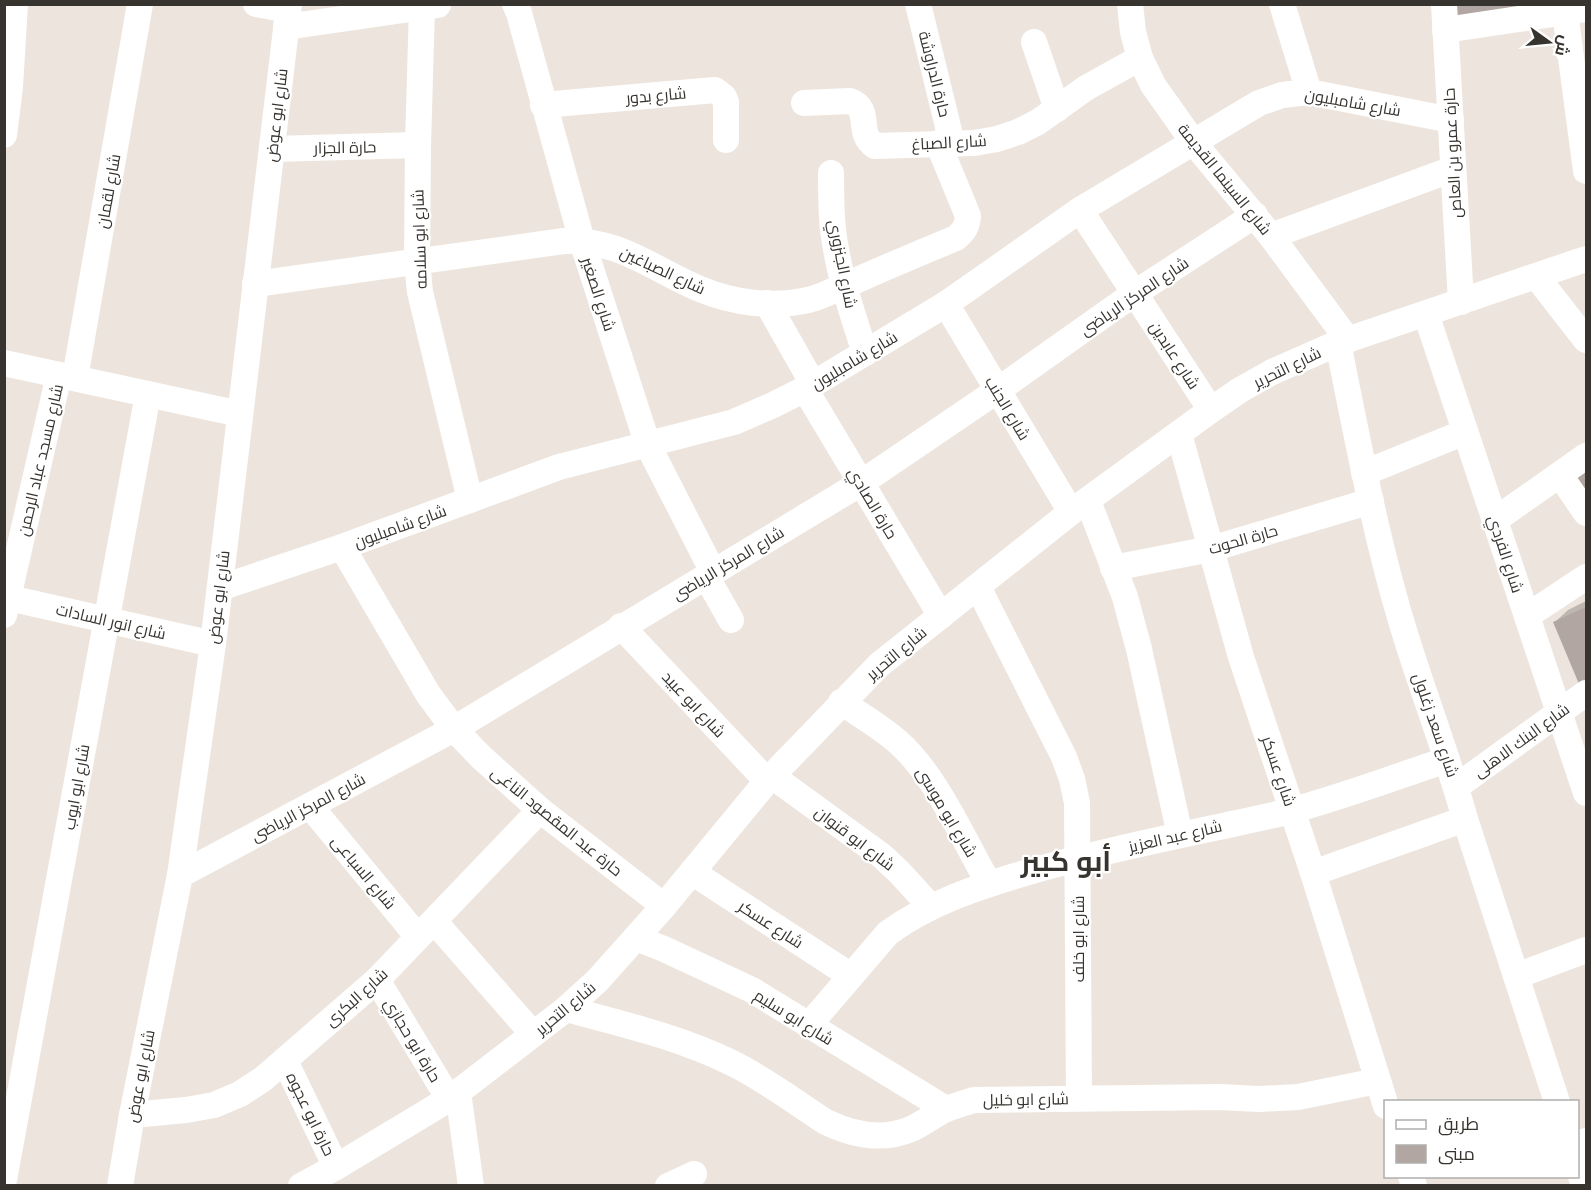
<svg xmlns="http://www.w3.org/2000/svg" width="1591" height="1190" viewBox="0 0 1591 1190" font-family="Overpass,Cairo,sans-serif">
<rect width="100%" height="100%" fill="#ede5dd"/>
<!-- shadow -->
<polygon fill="#0003" points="1586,601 1586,678 1579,682 1555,622 1568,610"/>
<!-- building -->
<g fill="#b1a6a2">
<polygon points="1452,4 1536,4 1452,20"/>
<polygon points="1586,466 1586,497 1572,475"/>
<polygon points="1586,607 1586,680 1579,684 1553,622"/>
</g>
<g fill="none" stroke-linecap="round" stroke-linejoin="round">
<!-- minor -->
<g stroke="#fff" stroke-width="26">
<polyline points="256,4 288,10"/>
<polyline points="515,4 519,13 582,241 643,430 654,457 713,572"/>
<polyline points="918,4 952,143"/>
<polyline points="1130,4 1133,32 1140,58 1153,85 1194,143 1271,236 1348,340"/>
<polyline points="1282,4 1309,92"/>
<polyline points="1444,4 1461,302"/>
<polyline points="422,7 418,145 417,262 420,292 470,500"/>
<polyline points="1565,12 1586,171"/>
<polyline points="286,27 438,5"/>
<polyline points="1445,30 1586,9"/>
<polyline points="1034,42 1057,109"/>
<path d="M804 103 850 101C873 109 855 133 875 146L974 143 997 139 1018 132 1038 122 1086 88 1140 58"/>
<polyline points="543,105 715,90 724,97 726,102 726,140"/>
<polyline points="4,135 10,87 15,4"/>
<polyline points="272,149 418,145"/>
<path d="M831 173C831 192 831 211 833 230 838 272 852 312 865 353"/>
<polyline points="1080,210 1211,410"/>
<polyline points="1271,236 1453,169"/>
<polyline points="1536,276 1586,340"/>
<path d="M255 284 564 241C620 239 652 269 700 289 733 303 773 308 808 300 825 296 839 287 855 281 889 266 922 252 956 238 964 231 967 227 968 216L938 143"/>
<polyline points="767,303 813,384"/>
<polyline points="946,304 1071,512"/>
<polyline points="1426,314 1586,793"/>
<path d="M1338 343C1358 441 1376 541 1406 637 1425 698 1448 757 1465 819L1557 1102"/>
<polyline points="4,363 240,414"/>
<polyline points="75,378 140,4"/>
<polyline points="805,389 941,616"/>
<polyline points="1179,434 1241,657 1313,873 1386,1106"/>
<polyline points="1364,473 1465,432"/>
<polyline points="1560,475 1586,513"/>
<polyline points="1088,501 1125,597 1139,649 1180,835"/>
<polyline points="1495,520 1586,456"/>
<polyline points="342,547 428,694 454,729 481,757 540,810 664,906"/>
<polyline points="1113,568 1211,549 1371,501"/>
<polyline points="706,576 731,620"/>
<polyline points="978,587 1064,757 1072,779 1077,803 1079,1098"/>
<polyline points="220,588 342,547 559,467 734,422 771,406 805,389 946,304 1080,210 1259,103 1282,95 1309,92 1451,120"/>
<polyline points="9,598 213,644"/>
<polyline points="4,615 59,375"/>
<polyline points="1527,616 1586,577"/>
<polyline points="621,626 767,781"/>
<path d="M841 702C860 715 880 726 898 742 935 774 964 840 989 884"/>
<polyline points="772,776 882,856 900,873 931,907"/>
<polyline points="1456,787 1586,693"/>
<polyline points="311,807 418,937"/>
<polyline points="692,872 851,976"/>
<polyline points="1313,873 1465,819"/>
<polyline points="180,875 454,729 861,483 998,390 1135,293 1255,215"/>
<polyline points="434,921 533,1034"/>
<polyline points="636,938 664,949 752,990 946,1109"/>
<polyline points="1516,976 1586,950"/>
<polyline points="377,980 449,1099"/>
<path d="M566 1009C622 1024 679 1037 732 1063 765 1079 795 1102 826 1122 853 1135 883 1141 911 1129 922 1124 933 1116 944 1110 953 1106 964 1103 974 1100L1219 1097 1259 1099 1298 1097 1377 1081"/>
<path d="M809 1025 888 933C929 903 977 887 1025 873 1108 849 1193 833 1278 814 1335 800 1391 778 1447 760"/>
<polyline points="285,1061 336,1167"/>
<polyline points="458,1092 471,1186"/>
<polyline points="132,1115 186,1110 214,1105 240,1094 263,1079 377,980 540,810"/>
<polyline points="1578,1145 1586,1141"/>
<polyline points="1578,1166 1584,1186"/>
<polyline points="1411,1176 1414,1186"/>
<polyline points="4,1180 148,394"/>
<polyline points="120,1186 132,1115 180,875 213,644 289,4"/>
<polyline points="301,1186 336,1167 449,1099 566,1009 597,981 664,906 767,781 879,665 1071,512 1211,410 1240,390 1272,372 1338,343 1586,259"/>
<polyline points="668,1186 694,1174"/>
</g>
</g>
<g text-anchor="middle" stroke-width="4.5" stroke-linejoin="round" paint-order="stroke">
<!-- street labels -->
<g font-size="16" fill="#373430" stroke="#fff">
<text transform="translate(935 74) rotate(76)" y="6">حارة الدراوشة</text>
<text transform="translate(656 95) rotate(-5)" y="6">شارع بدور</text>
<text transform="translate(1353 102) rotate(10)" y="6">شارع شامبليون</text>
<text transform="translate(276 115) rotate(-83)" y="6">شارع ابو عوض</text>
<text transform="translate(949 142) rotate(-3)" y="6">شارع الصباغ</text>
<text transform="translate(345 147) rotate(-1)" y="6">حارة الجزار</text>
<text transform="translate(1452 153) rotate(-93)" y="6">حارة عمرو بن العاص</text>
<text transform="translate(1225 179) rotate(51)" y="6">شارع السينما القديمة</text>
<text transform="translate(108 191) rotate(-80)" y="6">شارع لقمان</text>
<text transform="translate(419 239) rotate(-92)" y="6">شارع ابو سلامه</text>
<text transform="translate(843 264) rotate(79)" y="6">شارع الجنزوري</text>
<text transform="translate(663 270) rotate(25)" y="6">شارع الصباغين</text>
<text transform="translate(599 294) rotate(72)" y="6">شارع الصغير</text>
<text transform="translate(1134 296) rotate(-34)" y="6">شارع المركز الرياضى</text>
<text transform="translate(1175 355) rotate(57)" y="6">شارع عابدين</text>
<text transform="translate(854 360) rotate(-31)" y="6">شارع شامبليون</text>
<text transform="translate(1287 367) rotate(-26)" y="6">شارع التحرير</text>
<text transform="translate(1008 408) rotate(59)" y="6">شارع الجنب</text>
<text transform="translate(40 460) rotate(-77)" y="6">شارع مسجد عباد الرحمن</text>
<text transform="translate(873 503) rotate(59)" y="6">حارة الصادي</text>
<text transform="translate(400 526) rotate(-20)" y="6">شارع شامبليون</text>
<text transform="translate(1243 539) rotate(-16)" y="6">حارة الحوت</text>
<text transform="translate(1506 554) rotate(72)" y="6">شارع الفردي</text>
<text transform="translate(728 563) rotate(-31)" y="6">شارع المركز الرياضى</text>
<text transform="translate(218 597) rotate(-83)" y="6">شارع ابو عوض</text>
<text transform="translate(111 621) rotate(13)" y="6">شارع انور السادات</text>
<text transform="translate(896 653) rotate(-40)" y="6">شارع التحرير</text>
<text transform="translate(694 704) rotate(47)" y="6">شارع ابو عبيد</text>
<text transform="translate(1436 725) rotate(71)" y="6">شارع سعد زغلول</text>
<text transform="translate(1521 740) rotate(-36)" y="6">شارع البنك الاهلى</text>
<text transform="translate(1279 771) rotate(71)" y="6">شارع عسكر</text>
<text transform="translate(76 787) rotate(-80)" y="6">شارع ابو ايوب</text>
<text transform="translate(308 807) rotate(-28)" y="6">شارع المركز الرياضى</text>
<text transform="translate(947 812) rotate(59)" y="6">شارع ابو موسى</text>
<text transform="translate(557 821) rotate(39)" y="6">حارة عبد المقصود الناغى</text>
<text transform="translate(1175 836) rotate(-13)" y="6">شارع عبد العزيز</text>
<text transform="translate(855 838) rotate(37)" y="6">شارع ابو قنوان</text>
<text transform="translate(364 872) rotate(50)" y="6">شارع السباعى</text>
<text transform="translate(771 924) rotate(33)" y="6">شارع عسكر</text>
<text transform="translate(1078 939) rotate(-90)" y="6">شارع ابو خلف</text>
<text transform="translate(356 997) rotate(-42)" y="6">شارع البكرى</text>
<text transform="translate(565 1008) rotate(-40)" y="6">شارع التحرير</text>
<text transform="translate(794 1017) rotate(32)" y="6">شارع ابو سليم</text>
<text transform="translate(413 1040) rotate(59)" y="6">حارة ابو حجازي</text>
<text transform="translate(140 1076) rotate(-79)" y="6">شارع ابو عوض</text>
<text transform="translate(1026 1099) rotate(-1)" y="6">شارع ابو خليل</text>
<text transform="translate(311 1114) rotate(64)" y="6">حارة ابو عجوه</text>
</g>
<!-- town labels -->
<g font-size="28" font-weight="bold" fill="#373430" stroke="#fff">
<text x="1066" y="871">أبو كبير</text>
</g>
</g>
<!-- border -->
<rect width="1591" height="1190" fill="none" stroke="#373430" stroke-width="12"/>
<!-- legend -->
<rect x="1384" y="1100" width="195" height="78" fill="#ffffff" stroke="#afaeac" stroke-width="1.5"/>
<rect x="1396" y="1120" width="30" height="9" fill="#ffffff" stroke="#afaeac" stroke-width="1.5"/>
<text x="1438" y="1130" font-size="18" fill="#373430">طريق</text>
<rect x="1396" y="1145" width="30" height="18" fill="#b1a6a2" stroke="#afaeac" stroke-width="1.5"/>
<text x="1438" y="1160" font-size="18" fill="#373430">مبنى</text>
<!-- north arrow -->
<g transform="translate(1549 42) rotate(105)" stroke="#ffffff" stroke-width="4.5" paint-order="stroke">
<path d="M0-4.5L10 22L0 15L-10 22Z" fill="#373430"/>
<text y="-9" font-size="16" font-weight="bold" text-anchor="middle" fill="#373430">ش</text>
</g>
</svg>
